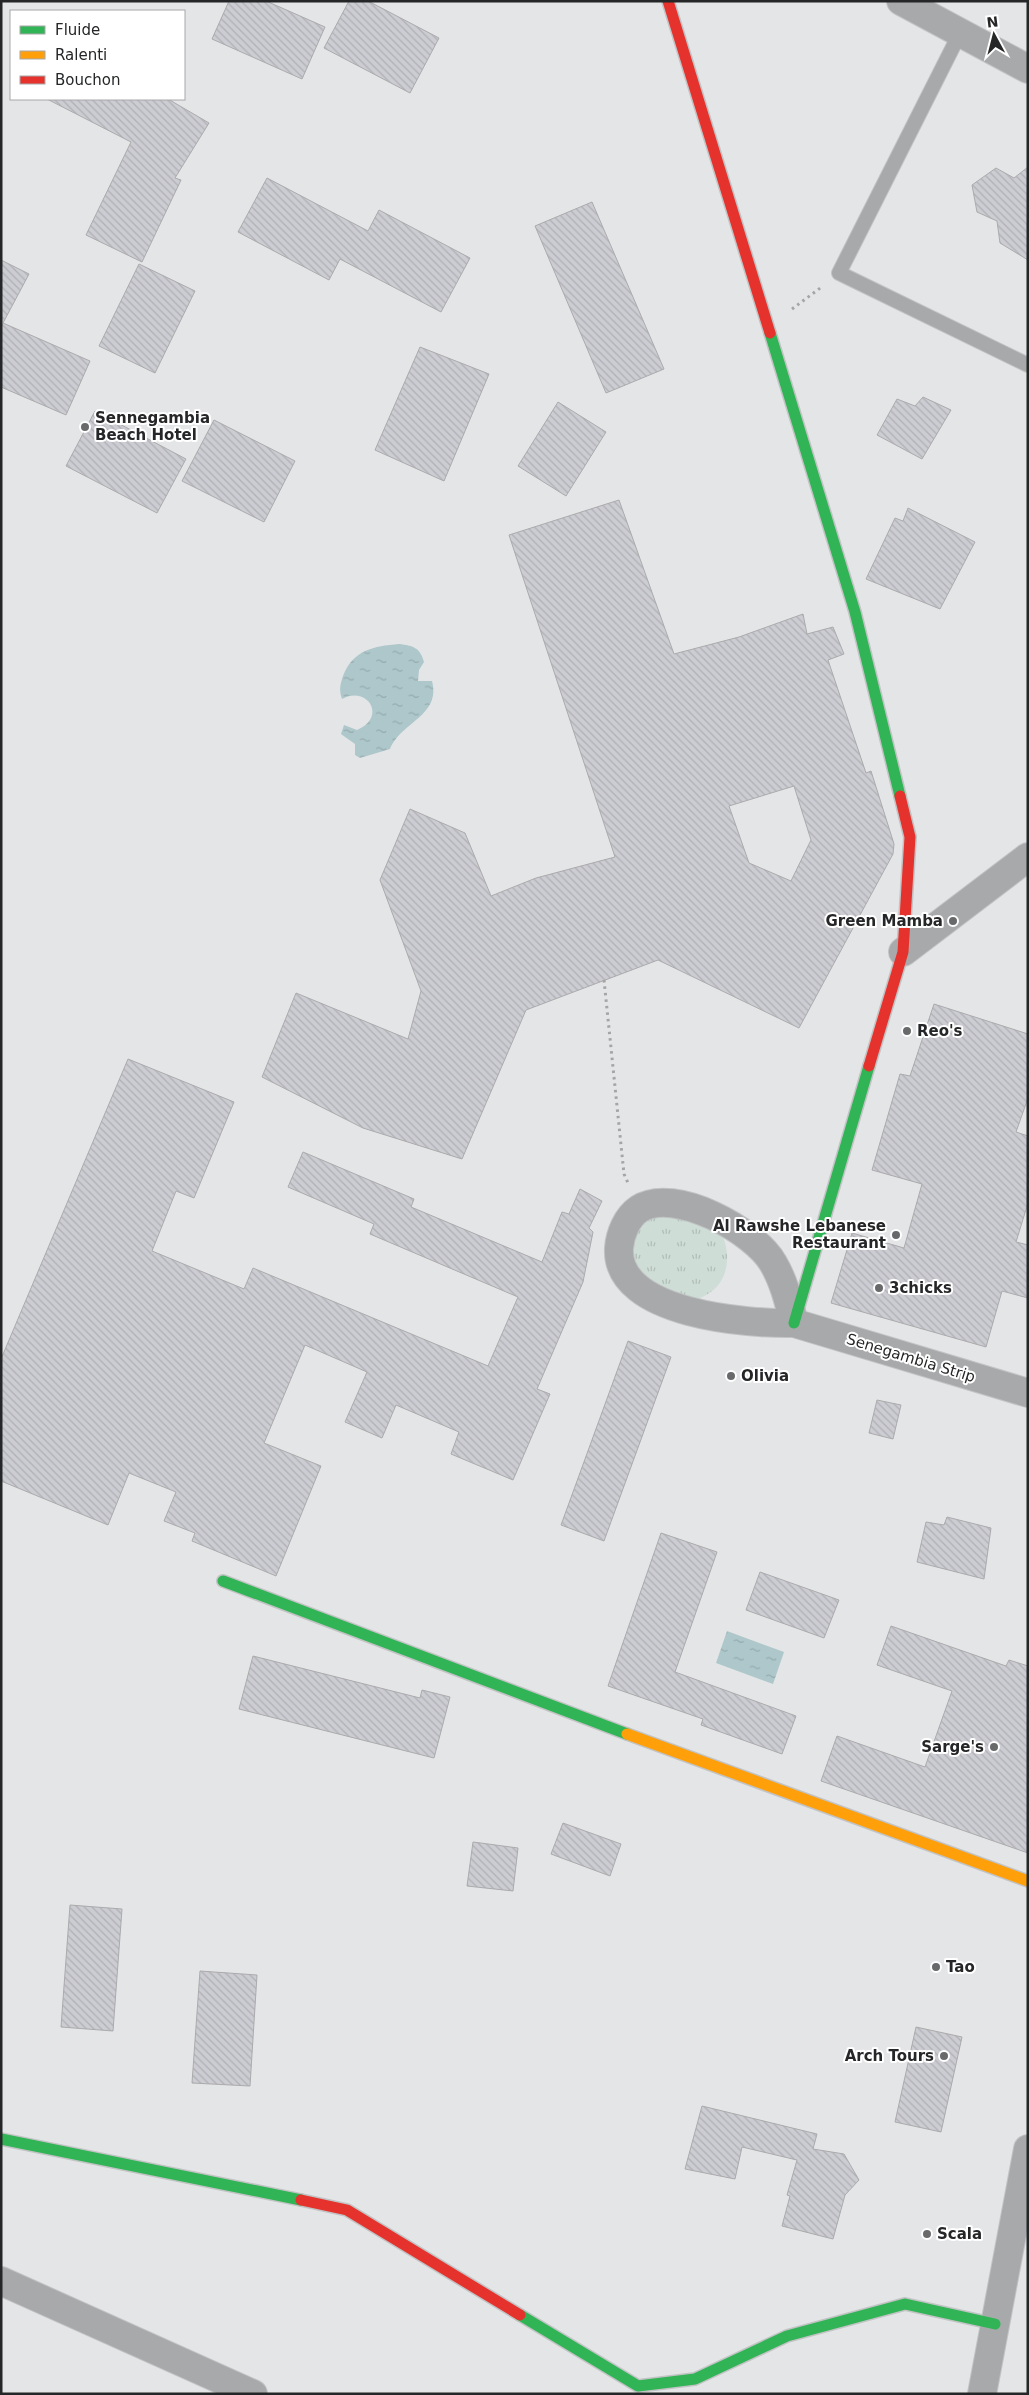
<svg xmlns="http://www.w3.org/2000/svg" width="1029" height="2395" viewBox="0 0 1029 2395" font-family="'DejaVu Sans',sans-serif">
<defs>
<pattern id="grass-tufts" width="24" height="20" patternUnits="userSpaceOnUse" patternTransform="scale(1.25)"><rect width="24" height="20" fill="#ceddd6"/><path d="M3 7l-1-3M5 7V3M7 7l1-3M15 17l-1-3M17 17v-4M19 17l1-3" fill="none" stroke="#b1beb8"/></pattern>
<pattern id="water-ripples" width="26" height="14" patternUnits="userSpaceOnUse" patternTransform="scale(1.25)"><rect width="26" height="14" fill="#adc7cb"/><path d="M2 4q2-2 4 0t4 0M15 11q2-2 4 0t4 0" fill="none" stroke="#95abae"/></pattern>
<pattern id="building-back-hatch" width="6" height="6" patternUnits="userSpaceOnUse" patternTransform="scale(1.25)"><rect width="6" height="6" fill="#ccccd3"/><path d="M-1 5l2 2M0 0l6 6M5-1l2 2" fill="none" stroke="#afafb5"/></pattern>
</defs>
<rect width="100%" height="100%" fill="#e4e5e6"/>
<!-- grass -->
<path fill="url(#grass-tufts)" d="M657 1207 718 1226C736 1257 728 1295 688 1301 676 1302 661 1295 649 1293L626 1252 645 1212Z"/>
<!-- water -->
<g fill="url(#water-ripples)">
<path d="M399 644C413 646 420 647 424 662L419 670 418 681H432C441 716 402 721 390 749L360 758 355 755V744L341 734 344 725 357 730C388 717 367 685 342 699 339 690 340 685 343 676 353 650 374 646 399 644Z"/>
<polygon points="727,1631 784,1652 773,1684 716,1663"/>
</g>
<!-- building -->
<g fill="url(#building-back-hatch)" stroke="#ababac" fill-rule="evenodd">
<polygon points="229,1 266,1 325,27 302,79 212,39"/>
<polygon points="349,1 368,1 439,38 410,93 324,48"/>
<polygon points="47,99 168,99 209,123 175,178 181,180 142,262 86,235 131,142"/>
<polygon points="1028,167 1028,260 1000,243 997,221 977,212 972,185 996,168 1014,178"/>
<polygon points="267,178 368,231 379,210 470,258 441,312 340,259 329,280 238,232"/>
<polygon points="592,202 664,369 606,393 535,226"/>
<polygon points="1,260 29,274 3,323 90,361 66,415 1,387"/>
<polygon points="139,264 195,291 155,373 99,346"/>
<polygon points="420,347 489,374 444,481 375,450"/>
<polygon points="923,397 951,410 922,459 877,435 897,399 915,406"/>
<polygon points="558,402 606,432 566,496 518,466"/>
<polygon points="95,411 186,459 157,513 66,466"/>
<polygon points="214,420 295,461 264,522 182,481"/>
<path d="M619 500 674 654 739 637 803 614 807 634 833 627 844 654 828 660 866 773 871 771 894 844 893 854 799 1028 658 960 526 1010 462 1159 363 1128 262 1077 296 993 408 1039 421 991 380 880 410 809 465 833 491 896 536 878 615 857 509 535ZM794 786 811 840 791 881 749 863 729 806Z"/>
<polygon points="908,508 975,542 940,609 866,579 895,518 903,521"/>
<polygon points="934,1004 1028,1034 1028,1098 1016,1132 1028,1136 1028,1203 1016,1242 1028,1245 1028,1298 1002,1291 986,1347 831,1303 852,1233 904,1248 922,1184 872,1170 900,1074 910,1076"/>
<polygon points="128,1059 234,1102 194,1198 176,1191 152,1251 244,1289 253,1268 488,1366 518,1297 370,1234 374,1224 288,1187 303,1152 414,1199 411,1207 542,1262 562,1212 569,1214 580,1189 602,1201 589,1228 593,1232 583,1282 537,1389 550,1394 513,1480 451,1454 459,1432 396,1405 382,1438 345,1422 367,1372 305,1345 264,1443 321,1466 276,1576 192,1541 195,1533 164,1521 176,1492 129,1473 108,1525 1,1481 1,1359"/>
<polygon points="628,1341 671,1357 604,1541 561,1525"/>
<polygon points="877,1400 901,1405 893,1439 869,1433"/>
<polygon points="947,1517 991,1528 984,1579 917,1562 926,1522 944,1525"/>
<polygon points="661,1533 717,1552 675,1672 796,1716 782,1754 701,1725 703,1719 608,1686"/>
<polygon points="760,1572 839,1600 824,1638 746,1610"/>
<polygon points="891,1626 1006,1666 1009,1660 1028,1666 1028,1853 821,1781 837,1736 925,1767 952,1691 877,1665"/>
<polygon points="253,1656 420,1698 422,1690 450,1697 434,1758 239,1709"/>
<polygon points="563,1823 621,1844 610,1876 551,1854"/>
<polygon points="473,1842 518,1848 513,1891 467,1886"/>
<polygon points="70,1905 122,1909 113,2031 61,2027"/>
<polygon points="200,1971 257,1975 250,2086 192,2083"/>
<polygon points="916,2027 962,2037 941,2132 895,2122"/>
<polygon points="702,2106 817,2134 813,2149 844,2154 859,2180 845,2195 833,2239 782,2226 790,2196 787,2195 797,2160 742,2147 735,2179 685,2169"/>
</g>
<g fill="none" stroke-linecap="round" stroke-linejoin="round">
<!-- lane casing -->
<g stroke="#c2c3c4" stroke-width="16">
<polyline id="lane" points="960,33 839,273 1028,365"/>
</g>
<!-- street casing -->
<g stroke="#c2c3c4" stroke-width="30">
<g id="street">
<polyline points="901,1 1028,69"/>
<polyline points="903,952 1028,857"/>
<path d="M794 1323C789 1303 784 1281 773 1263 755 1231 674 1186 639 1209 627 1217 620 1234 619 1248 615 1315 750 1324 794 1323L1028 1393"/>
<polyline points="1,2281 253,2394"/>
<polyline points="982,2394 1028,2149"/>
</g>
</g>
<!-- fast casing -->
<g stroke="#c2c3c4" stroke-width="14">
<g id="fast">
<polyline points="770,333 855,612 900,796"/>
<polyline points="794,1323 869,1066"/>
<polyline points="223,1581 627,1734"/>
<polyline points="1,2139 301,2200"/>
<polyline points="520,2315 638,2386 695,2379 787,2336 905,2304 995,2324"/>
</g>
</g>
<!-- slow casing -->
<g stroke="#c2c3c4" stroke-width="14">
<polyline id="slow" points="627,1734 1028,1881"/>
</g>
<!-- jam casing -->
<g stroke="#c2c3c4" stroke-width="14">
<g id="jam">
<polyline points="668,1 770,333"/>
<polyline points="869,1066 903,952 910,837 900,796"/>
<polyline points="301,2200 347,2210 520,2315"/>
</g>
</g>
<!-- path -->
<g stroke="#a5a5a5" stroke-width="3" stroke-dasharray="2.5 4" stroke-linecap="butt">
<polyline points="792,309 823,286"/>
<polyline points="604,980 624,1174 628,1183"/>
</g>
<!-- lane -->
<use href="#lane" stroke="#a8a9aa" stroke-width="14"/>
<!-- street -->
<use href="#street" stroke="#a8a9aa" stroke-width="28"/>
<!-- fast -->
<use href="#fast" stroke="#30b455" stroke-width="11"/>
<!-- slow -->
<use href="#slow" stroke="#ff9f0a" stroke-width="11"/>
<!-- jam -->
<use href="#jam" stroke="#e5322d" stroke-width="11"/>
</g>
<!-- markers -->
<g fill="#68696a" stroke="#fff" stroke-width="2">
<circle cx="85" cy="427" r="5"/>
<circle cx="953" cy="921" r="5"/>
<circle cx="907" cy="1031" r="5"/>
<circle cx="896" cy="1235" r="5"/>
<circle cx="879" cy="1288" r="5"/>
<circle cx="731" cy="1376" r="5"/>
<circle cx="994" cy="1747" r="5"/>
<circle cx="936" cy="1967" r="5"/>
<circle cx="944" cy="2056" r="5"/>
<circle cx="927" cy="2234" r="5"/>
</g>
<g text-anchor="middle" stroke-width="4" stroke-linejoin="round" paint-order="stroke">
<!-- poi labels -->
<g font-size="15" font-weight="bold" fill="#252627" stroke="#fff" text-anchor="start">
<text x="95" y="423">Sennegambia<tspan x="95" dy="17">Beach Hotel</tspan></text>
<text x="943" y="926" text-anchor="end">Green Mamba</text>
<text x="917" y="1036">Reo's</text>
<text x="886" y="1231" text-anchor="end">Al Rawshe Lebanese<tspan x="886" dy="17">Restaurant</tspan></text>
<text x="889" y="1293">3chicks</text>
<text x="741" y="1381">Olivia</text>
<text x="984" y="1752" text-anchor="end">Sarge's</text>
<text x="946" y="1972">Tao</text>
<text x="934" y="2061" text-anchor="end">Arch Tours</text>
<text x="937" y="2239">Scala</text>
</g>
<!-- street labels -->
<g font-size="15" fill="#252627" stroke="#fff">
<text transform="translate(911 1358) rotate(17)" y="5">Senegambia Strip</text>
</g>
</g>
<!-- border -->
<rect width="1029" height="2395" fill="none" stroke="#252627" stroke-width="5"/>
<!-- legend -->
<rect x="10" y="10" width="175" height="90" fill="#ffffff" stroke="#a8a8a9"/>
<rect x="20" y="26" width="25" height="8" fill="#30b455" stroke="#a8a8a9"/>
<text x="55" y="35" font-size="15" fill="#252627">Fluide</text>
<rect x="20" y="51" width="25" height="8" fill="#ff9f0a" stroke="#a8a8a9"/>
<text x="55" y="60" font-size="15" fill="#252627">Ralenti</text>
<rect x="20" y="76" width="25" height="8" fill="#e5322d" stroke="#a8a8a9"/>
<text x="55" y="85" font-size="15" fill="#252627">Bouchon</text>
<!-- north arrow -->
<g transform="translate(994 35) rotate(353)" stroke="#ffffff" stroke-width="4" paint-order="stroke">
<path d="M0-4L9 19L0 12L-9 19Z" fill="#252627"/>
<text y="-8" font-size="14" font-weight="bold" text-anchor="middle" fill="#252627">N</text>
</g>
</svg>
